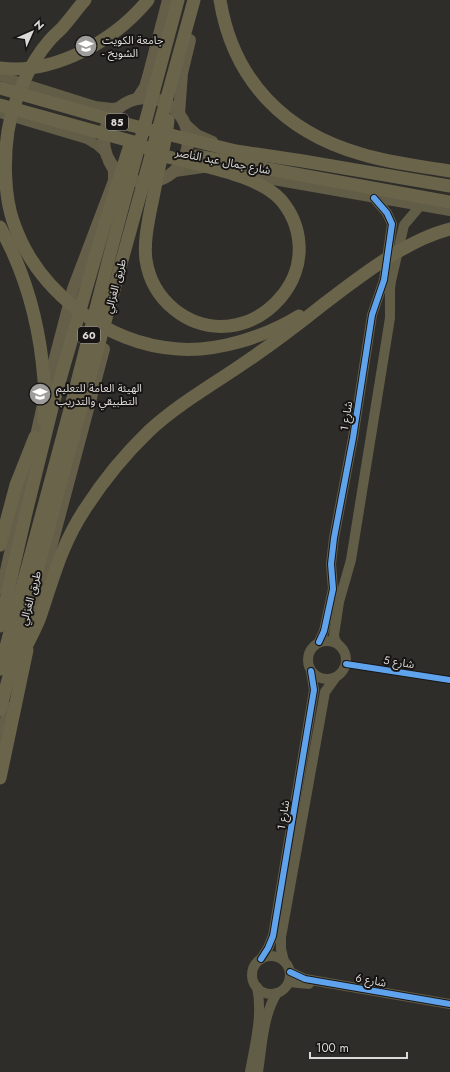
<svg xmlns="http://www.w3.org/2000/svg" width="450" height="1072" viewBox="0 0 450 1072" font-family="Jost,'Noto Sans Arabic',sans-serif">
<rect width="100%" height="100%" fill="#2f2d2a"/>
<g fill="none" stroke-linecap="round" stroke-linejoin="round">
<!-- street -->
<polyline stroke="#625e4d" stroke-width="7" points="346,664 450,680"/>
<!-- secondary -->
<g stroke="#625d47" stroke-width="10">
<polyline points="0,76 95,106 112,108 121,107"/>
<polyline points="0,113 87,139 97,145 105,152"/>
<polyline points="186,124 197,134 213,141"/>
<polyline points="175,172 203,168"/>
<polyline points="250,176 450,211"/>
<circle cx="327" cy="660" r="19"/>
<polyline points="319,642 324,631 333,589 331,564 334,538 353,438 372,315 384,280 392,224 387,213 374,198"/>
<polyline points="337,643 335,640 334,635 339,602 351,560 390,318 390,289 391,281 404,225 420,206"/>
<circle cx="271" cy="975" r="19"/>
<polyline points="261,959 268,948 273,936 314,690 311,671"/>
<polyline points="284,961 281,949 281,937 325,692 335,678"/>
<polyline points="290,972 305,979 450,1004"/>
<polyline points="289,982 309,984"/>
<path d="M250 1072C255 1044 263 1015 257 987"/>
<path d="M258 1072C262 1046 263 1015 277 993"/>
</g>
<!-- primary -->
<g stroke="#655f49" stroke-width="12">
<circle cx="146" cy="140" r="42"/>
<polyline points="137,99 145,87 148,77 168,0"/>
<polyline points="179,114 182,73 190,40"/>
<polyline points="2,589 44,400 73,289 114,181 114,170 109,161"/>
<polyline points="28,634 104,349"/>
<polyline points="0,742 9,708"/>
</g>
<!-- highway -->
<g stroke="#6a644b" stroke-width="13">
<path d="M85 0C77 9 70 19 62 28 58 32 53 36 49 41 29 64 13 101 8 131 4 158 4 195 13 221 36 290 105 344 178 349 217 352 265 337 299 316"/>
<path d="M220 0C233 80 284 132 361 154 390 163 420 166 450 171"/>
<path d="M0 68C54 75 114 41 148 0"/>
<polyline points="0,88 130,125 236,151 303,161 450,186"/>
<polyline points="0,105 141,144"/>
<path d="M145 147C155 155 169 157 181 160 211 168 260 177 281 200 292 213 298 228 299 244 302 284 269 321 229 326 188 330 152 300 146 260 144 244 147 228 150 212 154 194 157 176 161 159 164 146 167 133 168 120"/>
<polyline points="197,156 450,202"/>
<path d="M0 227C26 274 40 327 44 380 45 393 44 407 44 420"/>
<polyline points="0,545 16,485 35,437"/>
<polyline points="0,626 26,513 53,404 106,220 130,145"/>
<path d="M20 660C26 645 35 631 40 617 53 579 62 543 85 509 103 481 125 454 149 431 178 404 214 384 247 361 274 343 300 323 325 303 361 276 406 240 450 229"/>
<polyline points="0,669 72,402 110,254 178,0"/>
<polyline points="0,710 67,459 194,0"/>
<polyline points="0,778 27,650"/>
</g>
<!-- cycleway casing -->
<g stroke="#171514" stroke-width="8">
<g id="cycleway">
<polyline points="319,642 324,631 333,589 331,564 334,538 353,438 372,315 384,280 392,224 387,213 374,198"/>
<polyline points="346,664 450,680"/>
<polyline points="261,959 268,948 273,936 314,690 311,671"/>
<polyline points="290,972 305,979 450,1004"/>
</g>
</g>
<!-- cycleway -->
<use href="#cycleway" stroke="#60a3ed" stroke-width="6"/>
</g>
<!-- icons -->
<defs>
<g id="university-disc" transform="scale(1.15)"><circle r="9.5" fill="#9f9d9b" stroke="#171514"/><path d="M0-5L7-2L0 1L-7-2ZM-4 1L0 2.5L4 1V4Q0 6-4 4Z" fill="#fff"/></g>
</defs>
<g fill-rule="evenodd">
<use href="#university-disc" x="86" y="46"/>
<use href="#university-disc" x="40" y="394"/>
</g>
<g text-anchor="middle" stroke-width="4" stroke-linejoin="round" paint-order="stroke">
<!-- shield labels -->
<g fill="#171514" stroke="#a19f9d" stroke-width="1">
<rect x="106" y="114" width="22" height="16" rx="3"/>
<rect x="78" y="327" width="22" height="16" rx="3"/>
</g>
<g font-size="10" font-weight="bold" fill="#dcdad8">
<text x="117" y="126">85</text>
<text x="89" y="339">60</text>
</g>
<!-- poi labels -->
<g font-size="11" fill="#dcdad8" stroke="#171514" text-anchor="start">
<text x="102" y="44">جامعة الكويت<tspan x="102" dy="13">- الشويخ</tspan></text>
<text x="56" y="392">الهيئة العامة للتعليم<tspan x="56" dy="13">التطبيقي والتدريب</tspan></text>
</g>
<!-- street labels -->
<g font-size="11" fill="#dcdad8" stroke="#171514">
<text transform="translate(223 161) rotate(11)" y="4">شارع جمال عبد الناصر</text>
<text transform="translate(115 286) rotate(-75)" y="4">طريق الغزالي</text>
<text transform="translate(346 416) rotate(-81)" y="4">شارع 1</text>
<text transform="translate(30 598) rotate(-75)" y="4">طريق الغزالي</text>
<text transform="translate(399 662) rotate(9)" y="4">شارع 5</text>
<text transform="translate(283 815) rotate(-81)" y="4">شارع 1</text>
<text transform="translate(371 980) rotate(10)" y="4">شارع 6</text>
</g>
</g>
<!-- north arrow -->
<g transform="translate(32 32) rotate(45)" stroke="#171514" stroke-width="3" paint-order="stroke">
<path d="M0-3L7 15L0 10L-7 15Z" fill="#dcdad8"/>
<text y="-6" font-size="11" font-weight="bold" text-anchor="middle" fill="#dcdad8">N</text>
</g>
<!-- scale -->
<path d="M310 1052v6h97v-6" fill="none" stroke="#dcdad8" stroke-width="2"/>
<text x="316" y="1052" font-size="12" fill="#dcdad8" stroke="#171514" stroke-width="3" paint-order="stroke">100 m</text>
</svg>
